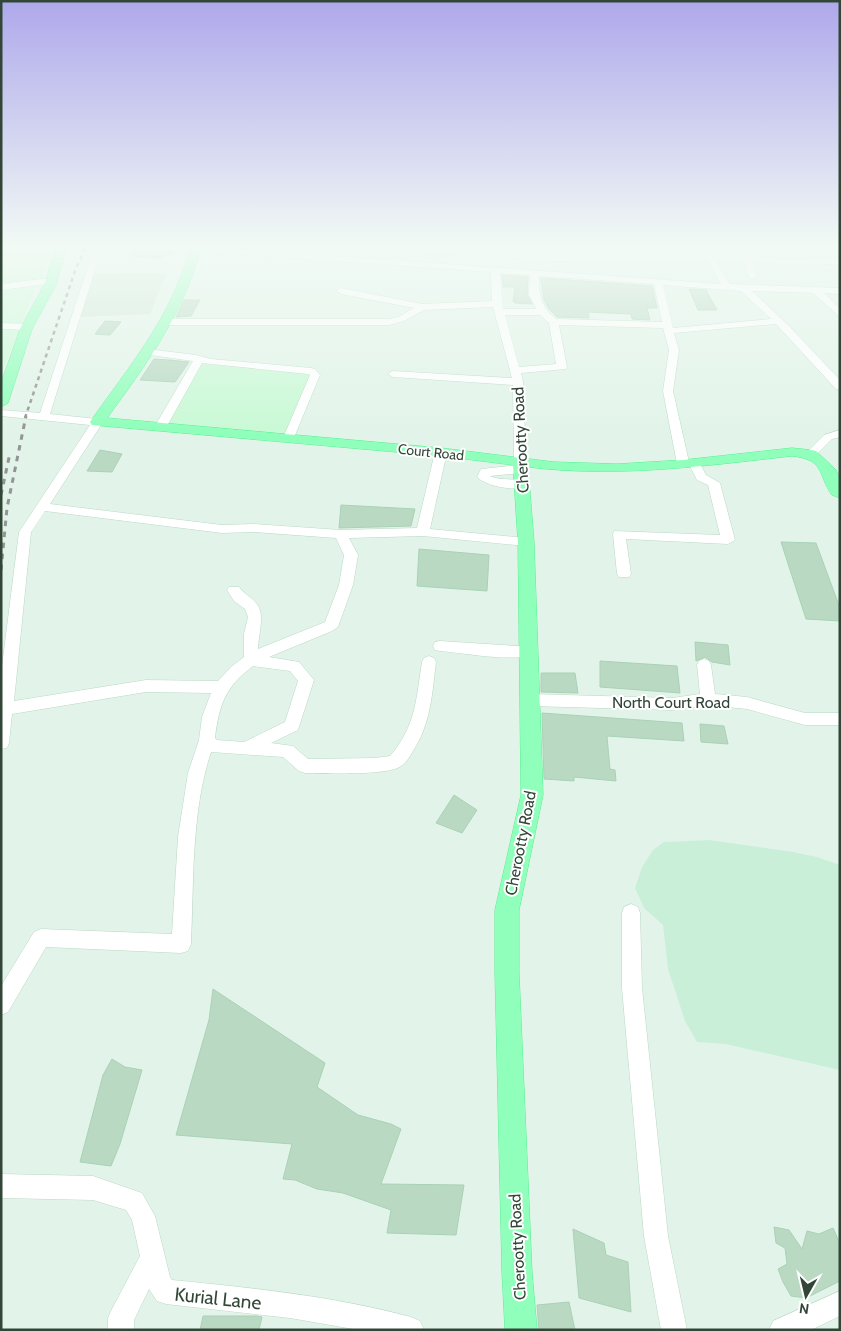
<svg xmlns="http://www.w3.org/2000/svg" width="841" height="1331" viewBox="0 0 841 1331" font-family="Cabin,sans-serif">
<rect width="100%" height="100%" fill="#e2f4e9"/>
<!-- residential -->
<polygon fill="#d0e8d9" points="166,273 150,314 78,317 94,274"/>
<!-- commercial -->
<g fill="#caf9d6">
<polygon points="1,245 53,245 42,280 39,280 1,374"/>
<polygon points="200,364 310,374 285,433 165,423"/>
</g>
<!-- education -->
<polygon fill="#caefd9" points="709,840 793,852 817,857 840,865 840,1070 725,1044 697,1042 685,1021 668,969 663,925 644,908 635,888 642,867 653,850 664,842"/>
<!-- building -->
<g fill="#bad9c3" stroke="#a9d2b5">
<polygon points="135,247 144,247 149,250 176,252 158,258 131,256"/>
<polygon points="502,275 528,277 527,294 532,304 515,303 513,301 515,287 503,287"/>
<polygon points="541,278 652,286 657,308 647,308 650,320 632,319 631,314 588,312 589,318 557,317 549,309 544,300"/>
<polygon points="689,289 706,290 717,310 698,310"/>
<polygon points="184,300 200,300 191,316 176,317"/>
<polygon points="105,321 121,322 110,335 95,334"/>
<polygon points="154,359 169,360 189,362 175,382 140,380"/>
<polygon points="100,450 122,454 112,472 87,471"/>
<polygon points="341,505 415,509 411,526 339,528"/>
<polygon points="781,542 816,543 840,608 840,621 806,619"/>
<polygon points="419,549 489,555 487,591 417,586"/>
<polygon points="695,642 728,645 730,665 712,662 705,657 696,661"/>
<polygon points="600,661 677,666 680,693 600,687"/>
<polygon points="541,673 575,673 578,693 541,692"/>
<polygon points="542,713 682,723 684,741 607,736 610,769 615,770 616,781 574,777 574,781 544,779"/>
<polygon points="700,724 724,726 728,744 701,742"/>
<polygon points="454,795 477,810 462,833 436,823"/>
<polygon points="213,989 325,1063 317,1087 358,1115 391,1124 401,1129 381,1184 464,1185 456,1235 387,1233 391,1210 343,1193 317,1189 295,1180 283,1179 292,1144 176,1135 209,1020"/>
<polygon points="112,1059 125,1067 142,1070 120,1144 111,1166 80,1162 103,1075"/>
<polygon points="774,1227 789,1230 802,1249 807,1231 819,1234 833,1228 840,1244 840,1281 806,1298 791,1296 783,1282 778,1269 787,1264 785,1248 776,1243"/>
<polygon points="573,1229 604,1243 606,1255 628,1262 631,1312 579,1298"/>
<polygon points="569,1302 575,1330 539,1330 537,1305"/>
<polygon points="203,1316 257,1316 262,1317 259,1330 200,1330"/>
</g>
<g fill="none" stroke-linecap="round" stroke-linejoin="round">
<!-- minor casing -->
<g stroke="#bbd8c5" stroke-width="1">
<g id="minor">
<path d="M100 245H108L99 257 50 414 97 419 103 422 50 504 222 525 253 524 341 530 417 528 435 452 441 448 447 452 430 529 526 538 533 542 526 546 423 536 349 538 358 555 353 585 338 627 332 631 269 657 299 662 314 680 298 730 271 743 293 746 308 759 375 758 390 756C416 726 416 699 422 662L424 658 429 656 434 658 436 662C432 694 431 723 413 751 410 756 406 763 401 766 389 776 323 773 305 773L299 771 283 757 211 752C191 813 194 881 191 944L188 951 181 953 46 947 8 1012 1 1015V986L34 932 41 929 172 934 178 837 188 773 199 740 202 717 211 693 146 692 12 714 9 743 7 748 1 749V674L19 532 90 425 1 416V410L40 413 91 257ZM45 511 222 533 253 532 336 538 344 555 339 585 325 622 258 649C258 636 266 613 256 603 250 596 244 594 239 587H229L227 590 234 601 245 609 248 617 244 634V657L231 667 218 681 146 680 14 701 31 532ZM253 666 290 671 298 681 285 722 244 742 217 740 215 738C219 705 225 687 253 666Z"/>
<path d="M145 245H183L721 284 707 260 552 261 504 257 501 256 499 252 431 253 349 248 345 245 431 247 502 246 505 247 507 252 552 255H704L698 245H706L712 255 742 254 738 246 748 245 747 247 751 255 780 259 840 258V264L780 265 753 260 756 276 752 279 748 276 744 260H715L730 284 840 288V294L824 293 840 309V317L813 293 752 291 790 327 840 380V390L836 389 776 324 674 333 679 350 673 391 689 462 694 459 698 460 706 475 720 483 735 540 728 544 626 539 631 574 629 577H619L617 574 613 534 614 531 720 535 708 485 697 480 689 464 683 468 677 464 663 391 669 350 663 328 559 325 567 367 566 369 521 373 523 382 526 462 520 465 526 469 520 473 490 476C501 482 519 476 528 485 520 493 485 486 477 477L481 469 520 465 514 462 513 385 393 377 388 374 393 371 512 378 493 307 424 310 404 321 389 325H166L161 322 166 319H389L398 317 414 308 341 294 336 291 341 288 422 304 492 301 491 272 149 248ZM500 273 530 275 529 294 536 309H503ZM539 276 654 284 662 322 556 319C541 307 539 295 539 276ZM663 285 741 291 771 319 673 328ZM505 315H540L549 323 556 364 519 367Z"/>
<polygon points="51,278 56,281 54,283 1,290 1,284"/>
<polygon points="1,323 28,324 33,327 28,330 1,329"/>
<polygon points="147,349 196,355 211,359 311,368 315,369 320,375 293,440 289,441 283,438 310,375 308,374 202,363 167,426 161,429 155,426 193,361 143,354 142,352"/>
<polygon points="840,430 840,437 832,439 815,456 807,456 805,454 824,435"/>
<path d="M440 641 533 647 535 651 533 655C510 662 465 653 440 651L435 650 433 646 435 642Z"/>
<polygon points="704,659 709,661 711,665 715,694 747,697 805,713 840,713 840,725 805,725 747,709 708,705 672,710 530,706 525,704 522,700 525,696 530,694 672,698 700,694 697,665 699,661"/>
<polygon points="631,904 638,907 640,913 642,988 668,1236 687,1330 661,1330 644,1236 622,988 622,913 624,907"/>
<path d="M1 1174 93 1176 142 1193 155 1216 170 1277 172 1280C253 1288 333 1296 411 1317L420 1321 424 1330H359L290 1318 166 1304 157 1301 149 1289 134 1320V1330H108V1318L112 1309 140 1256 132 1220 126 1210 93 1200 1 1198Z"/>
<polygon points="840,1291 840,1316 811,1330 769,1330 773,1321"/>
</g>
</g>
<!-- major casing -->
<g stroke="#53f18e" stroke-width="1">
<g id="major">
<polygon points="57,245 67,245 56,285 32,329 8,403 1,407 1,383 20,329 44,285"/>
<path d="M187 245H199L201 248C184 313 146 365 107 418L441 448 554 462 617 464 683 460 792 448 811 450 816 451 836 470 840 479V498L832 495C817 474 826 460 792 456 704 466 616 478 528 467L534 542 543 795 519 910V973L532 1272 537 1330H505L502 1272 495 973V910L521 795 518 542 513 465 441 456 92 425 90 422C130 365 171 318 190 249Z"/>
</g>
</g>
<!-- minor -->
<use href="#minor" fill="#fff" fill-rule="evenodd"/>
<!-- major -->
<use href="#major" fill="#90ffbb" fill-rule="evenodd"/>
<!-- rail-far1 -->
<polyline stroke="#949494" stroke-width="2.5" stroke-dasharray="4 4" stroke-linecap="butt" points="25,418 76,268 87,245"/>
<!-- rail -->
<g stroke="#949494" stroke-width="3" stroke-dasharray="5.5 5.5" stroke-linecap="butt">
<polyline points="1,495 10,453"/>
<polyline points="1,570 7,508 26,416"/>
</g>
</g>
<!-- sky -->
<linearGradient id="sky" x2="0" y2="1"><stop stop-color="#aea8eb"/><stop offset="0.57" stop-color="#f2faf5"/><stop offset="1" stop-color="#f2faf5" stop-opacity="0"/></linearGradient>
<rect width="841" height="431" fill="url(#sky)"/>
<g text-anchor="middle" stroke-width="4" stroke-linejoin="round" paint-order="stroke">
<!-- far-street labels -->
<g font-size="14" fill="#324638" stroke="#fff">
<text transform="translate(431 452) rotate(6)" y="5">Court Road</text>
</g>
<!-- street labels -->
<g font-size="16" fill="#324638" stroke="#fff">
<text transform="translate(520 440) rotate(-93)" y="6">Cherootty Road</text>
<text x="671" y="708">North Court Road</text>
<text transform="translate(520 843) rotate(-79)" y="6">Cherootty Road</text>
<text transform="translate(517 1247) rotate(-93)" y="6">Cherootty Road</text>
</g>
<!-- near-street labels -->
<g font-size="19" fill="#324638" stroke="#fff">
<text transform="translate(218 1298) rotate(6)" y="7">Kurial Lane</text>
</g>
</g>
<!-- border -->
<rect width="841" height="1331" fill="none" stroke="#324638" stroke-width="5"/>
<!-- north arrow -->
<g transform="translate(806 1296) rotate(188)" stroke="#ffffff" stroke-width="4" paint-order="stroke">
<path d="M0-4L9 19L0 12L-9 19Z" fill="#324638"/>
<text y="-8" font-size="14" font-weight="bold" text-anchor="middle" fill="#324638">N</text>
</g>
</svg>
